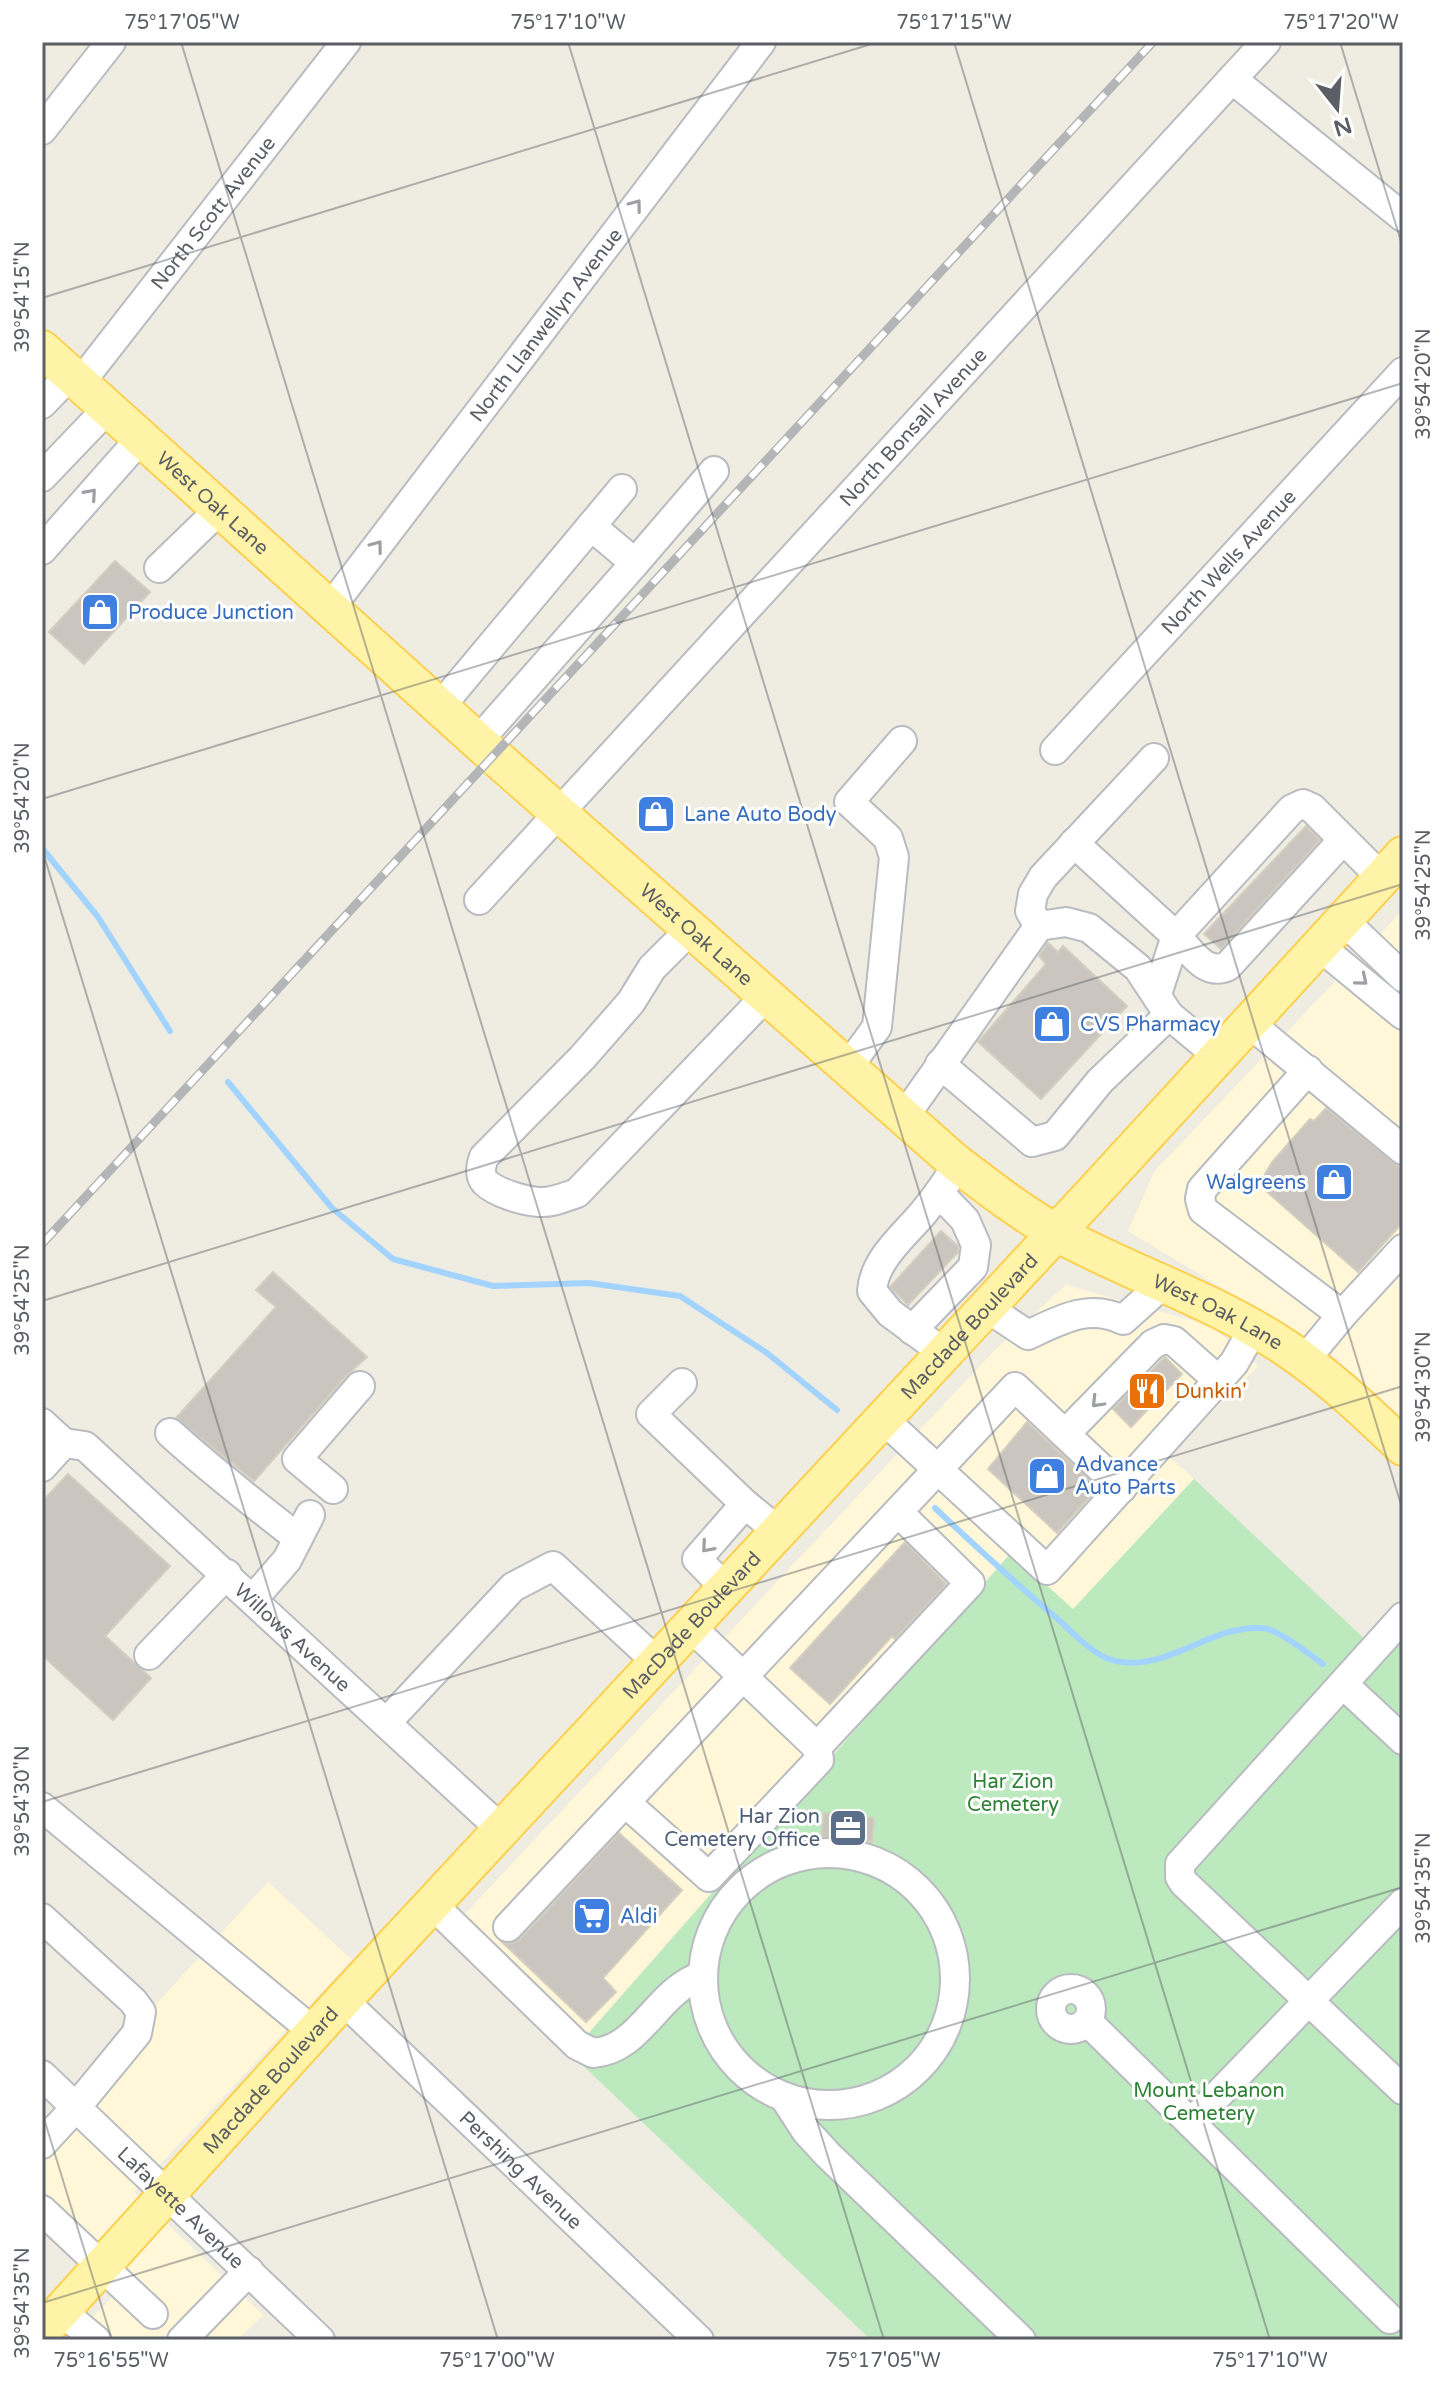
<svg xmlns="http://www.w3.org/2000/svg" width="1445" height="2382" viewBox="0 0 1445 2382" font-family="'Varela Round',sans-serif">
<rect width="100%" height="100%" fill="#efece2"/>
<!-- commercial -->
<g fill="#fff7d7">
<polygon points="1403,910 1403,1418 1330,1353 1128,1231 1154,1172"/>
<polygon points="1066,1285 1211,1326 1258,1366 1168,1456 1194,1479 1073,1610 1010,1553 587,2034 462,1917 995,1350"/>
<polygon points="268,1882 352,1960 134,2192 263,2315 237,2340 71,2340 112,2297 42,2230 42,2129"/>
</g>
<!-- green -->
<polygon fill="#bde9be" points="1194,1479 1368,1642 1403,1602 1403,2340 871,2340 446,1935 462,1917 588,2034 1011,1553 1073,1609"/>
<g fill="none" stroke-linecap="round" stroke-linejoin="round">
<!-- stream -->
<g stroke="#a2d4ff" stroke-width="6">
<polyline points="42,848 98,917 170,1031"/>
<polyline points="228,1082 332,1208 393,1259 493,1286 589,1283 680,1296 767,1353 837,1410"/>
<path d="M935 1508C976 1547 1018 1585 1061 1622 1074 1634 1092 1653 1109 1659 1162 1677 1208 1625 1261 1628 1277 1628 1309 1654 1323 1664"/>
</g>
</g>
<!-- building -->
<g fill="#cac6bf" stroke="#d4cec0" stroke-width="2">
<polygon points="115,561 150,592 84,664 49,632"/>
<polygon points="1306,826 1320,840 1221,949 1204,934"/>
<polygon points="1048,943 1058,952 1063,946 1127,1006 1041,1099 978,1042 1046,964 1039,956"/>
<polygon points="1326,1108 1403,1170 1403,1222 1358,1272 1266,1191 1265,1174 1272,1162 1310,1119 1314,1121"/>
<polygon points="941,1231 958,1246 958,1252 908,1305 890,1287"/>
<polygon points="273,1272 367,1357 347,1375 254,1481 176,1418 276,1307 256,1290"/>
<polygon points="1165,1357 1182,1374 1131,1427 1113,1409"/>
<polygon points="1027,1422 1098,1488 1057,1533 988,1469"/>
<polygon points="68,1474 170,1566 105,1636 151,1678 113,1720 42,1655 42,1502"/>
<polygon points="905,1542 946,1584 895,1639 892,1636 830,1704 790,1668"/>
<polygon points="824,1813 874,1818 872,1842 821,1837"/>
<polygon points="619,1833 682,1890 603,1978 616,1992 586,2022 502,1942 512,1943 520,1939"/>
</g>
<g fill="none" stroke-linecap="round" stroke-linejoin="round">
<!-- minor casing -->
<g stroke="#b8bbc0" stroke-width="32">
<g id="minor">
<polyline points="1232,79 1403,217"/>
<polyline points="42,130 111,42"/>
<path id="s1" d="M80 383 346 42"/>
<polyline points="42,404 70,375"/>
<polyline points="42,477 108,408"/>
<polyline points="42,550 141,438"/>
<polyline points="635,563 714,471"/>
<polyline points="159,568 220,509"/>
<path id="s2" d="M330 608 761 42"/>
<polyline points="440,707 622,489"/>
<polyline points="478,741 635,563 591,526"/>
<path id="s3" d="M1055 750 1403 372"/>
<path d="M1343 840 1228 966C1205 977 1191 951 1176 936L1292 809 1303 804 1312 808 1382 878"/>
<polyline points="1074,843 1176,936"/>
<path id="s4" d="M479 900 1266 42"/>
<polyline points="1342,919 1403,977"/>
<polyline points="1039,926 1030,911 1033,894 1043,877 1154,758"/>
<path d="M691 929 652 968 631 1002 582 1058 484 1157C481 1165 479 1175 485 1182 496 1193 524 1201 539 1202 552 1203 565 1197 577 1193L767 995"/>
<polyline points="1319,946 1403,1015"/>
<polyline points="1157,994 1176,936"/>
<polyline points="1248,1022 1403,1150"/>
<polyline points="940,1064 1032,1142 1055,1136 1100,1081 1169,1015"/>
<polyline points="848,1067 877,1027 894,857 888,838 849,802 902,741"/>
<polyline points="1308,1070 1202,1189 1200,1199 1203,1210 1342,1315"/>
<polyline points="904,1117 1039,926 1066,922 1089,928 1138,968 1169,1015 1217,1055"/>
<path d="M986 1307 1028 1335C1060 1320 1089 1303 1123 1320L1163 1284"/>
<polyline points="912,1330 973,1267 976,1245 965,1220 939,1193"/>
<path d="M944 1353 890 1313 872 1291C874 1259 905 1235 924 1212 937 1196 948 1180 958 1164"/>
<polyline points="1304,1361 1342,1315 1403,1249"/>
<polyline points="682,1383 651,1414 745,1504 778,1531"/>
<polyline points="882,1418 1047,1570 1234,1363 1254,1328"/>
<polyline points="42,1423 64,1443"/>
<path d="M170 1433C211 1470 254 1504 298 1538"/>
<polyline points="1065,1434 1153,1344 1164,1339 1174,1341 1218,1380"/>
<path id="s5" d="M42 1467 64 1443 85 1446 502 1830"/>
<polyline points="333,1489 297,1459 360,1386"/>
<polyline points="725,1588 697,1559 745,1504"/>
<polyline points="253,1599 287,1560 310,1515"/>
<polyline points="1403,1617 1180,1864 1180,1877 1184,1883 1403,2090"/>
<polyline points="690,1626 817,1747 970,1583 898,1512"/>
<polyline points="149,1655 227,1574"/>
<polyline points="1343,1684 1403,1740"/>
<polyline points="386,1723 513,1587 553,1566 657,1662"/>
<polyline points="626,1803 709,1877 819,1760 817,1747"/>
<polyline points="42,1807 314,2032"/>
<circle cx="829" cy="1979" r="126"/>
<path d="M432 1904 577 2045 593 2053C641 2050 657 1990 702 1976"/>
<polyline points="42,1918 133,2001 141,2012 137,2033 77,2106 42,2144"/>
<polyline points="508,1927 1015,1387 1122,1488"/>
<circle cx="1071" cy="2009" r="20"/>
<path id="s6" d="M343 2000 699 2340"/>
<polyline points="1088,2022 1390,2319"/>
<path id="s7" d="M42 2075 320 2340"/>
<polyline points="784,2097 806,2131 828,2155 1021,2340"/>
<polyline points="1191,2123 1403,1903"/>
<polyline points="42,2210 153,2314"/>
<polyline points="61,2311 96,2340"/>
<polyline points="182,2340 249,2271"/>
</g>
</g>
<!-- major casing -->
<g stroke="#fcd04e" stroke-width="40">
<g id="major">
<path id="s8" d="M42 349 493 755 954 1161C989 1188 1025 1216 1064 1237 1132 1273 1206 1298 1272 1339 1321 1369 1362 1408 1403 1447"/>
<path id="s9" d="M42 2332 343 2000 1093 1193 1403 855"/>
</g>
</g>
<!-- minor -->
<use href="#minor" stroke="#fff" stroke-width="28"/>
<!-- major -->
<use href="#major" stroke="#fff3a7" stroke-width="36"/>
<!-- rail casing -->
<g stroke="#b4b5b6" stroke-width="9">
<polyline id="rail" points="42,1244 1153,42"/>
</g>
<!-- rail -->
<use href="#rail" stroke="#fff" stroke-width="6" stroke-dasharray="18" stroke-linecap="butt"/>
</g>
<!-- one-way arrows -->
<defs><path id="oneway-chevron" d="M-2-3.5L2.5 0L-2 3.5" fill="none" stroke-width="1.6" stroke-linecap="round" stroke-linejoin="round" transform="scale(2)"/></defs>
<g stroke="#9d9fa3">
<use href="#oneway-chevron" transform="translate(636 205) rotate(-53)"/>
<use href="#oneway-chevron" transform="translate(91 494) rotate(-49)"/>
<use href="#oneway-chevron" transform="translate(377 546) rotate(-53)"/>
<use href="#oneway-chevron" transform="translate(1362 980) rotate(40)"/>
<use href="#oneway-chevron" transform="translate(1097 1402) rotate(134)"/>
<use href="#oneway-chevron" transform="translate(707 1547) rotate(131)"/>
</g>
<!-- ticks -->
<path fill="none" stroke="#5b5f65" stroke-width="2" stroke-opacity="0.45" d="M181 42 884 2340M568 42 1270 2340M954 42 1403 1511M1340 42 1403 248M42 298 878 42M42 799 1403 383M42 849 498 2340M42 1301 1403 884M42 1802 1403 1386M42 2112 112 2340M42 2303 1403 1887"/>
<!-- icons -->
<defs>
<g id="shop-square" transform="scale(2)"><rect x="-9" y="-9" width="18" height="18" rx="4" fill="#3f7fe0" stroke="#fff"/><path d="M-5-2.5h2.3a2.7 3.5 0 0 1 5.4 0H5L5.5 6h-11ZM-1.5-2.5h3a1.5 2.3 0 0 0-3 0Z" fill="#fff"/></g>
<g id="restaurant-square" transform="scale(2)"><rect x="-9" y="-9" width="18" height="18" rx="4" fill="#e8710a" stroke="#fff"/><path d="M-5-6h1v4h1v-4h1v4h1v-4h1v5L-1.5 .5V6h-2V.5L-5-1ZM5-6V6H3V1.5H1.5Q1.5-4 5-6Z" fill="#fff"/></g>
<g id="office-square" transform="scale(2)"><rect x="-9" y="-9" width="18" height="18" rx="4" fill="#5c6f8a" stroke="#fff"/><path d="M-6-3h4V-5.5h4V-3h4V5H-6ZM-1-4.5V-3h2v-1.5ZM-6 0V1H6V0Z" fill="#fff"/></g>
<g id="supermarket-square" transform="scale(2)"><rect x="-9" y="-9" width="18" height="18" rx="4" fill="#3f7fe0" stroke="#fff"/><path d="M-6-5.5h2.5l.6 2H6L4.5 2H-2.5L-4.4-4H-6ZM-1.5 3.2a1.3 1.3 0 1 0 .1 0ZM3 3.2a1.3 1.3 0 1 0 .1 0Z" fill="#fff"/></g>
</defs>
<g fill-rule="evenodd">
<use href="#shop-square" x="100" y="612"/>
<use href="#shop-square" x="656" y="814"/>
<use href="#shop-square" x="1052" y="1024"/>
<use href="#shop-square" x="1334" y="1182"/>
<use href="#restaurant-square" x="1147" y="1391"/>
<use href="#shop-square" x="1047" y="1476"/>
<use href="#office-square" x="848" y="1828"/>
<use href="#supermarket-square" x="592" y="1916"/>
</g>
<g text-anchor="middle" stroke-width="6" stroke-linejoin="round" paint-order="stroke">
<!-- street labels -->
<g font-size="20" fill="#5b5f65" stroke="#fff">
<text dy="7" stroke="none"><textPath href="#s1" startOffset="216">North Scott Avenue</textPath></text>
<text dy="7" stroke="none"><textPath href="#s2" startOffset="356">North Llanwellyn Avenue</textPath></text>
<text dy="7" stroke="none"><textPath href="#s4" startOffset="642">North Bonsall Avenue</textPath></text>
<text dy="7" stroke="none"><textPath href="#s8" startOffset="230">West Oak Lane</textPath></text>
<text dy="7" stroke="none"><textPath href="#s3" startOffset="256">North Wells Avenue</textPath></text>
<text dy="7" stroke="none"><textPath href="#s8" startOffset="878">West Oak Lane</textPath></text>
<text dy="7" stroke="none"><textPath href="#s8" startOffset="1526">West Oak Lane</textPath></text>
<text dy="7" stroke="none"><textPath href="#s9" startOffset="1368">Macdade Boulevard</textPath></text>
<text dy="7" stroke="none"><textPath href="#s9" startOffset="960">MacDade Boulevard</textPath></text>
<text dy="7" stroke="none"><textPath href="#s5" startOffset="336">Willows Avenue</textPath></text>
<text dy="7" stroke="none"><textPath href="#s9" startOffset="340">Macdade Boulevard</textPath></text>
<text dy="7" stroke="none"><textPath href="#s6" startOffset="246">Pershing Avenue</textPath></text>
<text dy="7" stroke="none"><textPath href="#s7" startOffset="192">Lafayette Avenue</textPath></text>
</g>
<!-- shop labels -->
<g font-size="20" fill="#366cbe" stroke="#fff" text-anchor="start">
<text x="128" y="619">Produce Junction</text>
<text x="684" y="821">Lane Auto Body</text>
<text x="1080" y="1031">CVS Pharmacy</text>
<text x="1306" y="1189" text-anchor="end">Walgreens</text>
<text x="1075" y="1471">Advance<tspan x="1075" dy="23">Auto Parts</tspan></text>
<text x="620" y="1923">Aldi</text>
</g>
<!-- food labels -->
<g font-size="20" fill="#c56008" stroke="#fff" text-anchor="start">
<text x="1175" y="1398">Dunkin'</text>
</g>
<!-- park labels -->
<g font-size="20" fill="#2d8233" stroke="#fff">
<text x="1013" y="1788">Har Zion<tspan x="1013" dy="23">Cemetery</tspan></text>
<text x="1209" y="2097">Mount Lebanon<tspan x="1209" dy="23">Cemetery</tspan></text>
</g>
<!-- service labels -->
<g font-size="20" fill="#4e5e75" stroke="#fff" text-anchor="end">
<text x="820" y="1823">Har Zion<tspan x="820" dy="23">Cemetery Office</tspan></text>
</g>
</g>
<!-- border -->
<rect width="1445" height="2382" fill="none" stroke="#ffffff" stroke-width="88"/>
<!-- north arrow -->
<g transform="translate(1337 108) rotate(163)" stroke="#ffffff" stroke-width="6" paint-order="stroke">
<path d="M0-6L14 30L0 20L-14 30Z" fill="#5b5f65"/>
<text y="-12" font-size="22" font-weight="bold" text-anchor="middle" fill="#5b5f65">N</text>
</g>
<rect x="44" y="44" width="1357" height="2294" fill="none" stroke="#5b5f65" stroke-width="3"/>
<g font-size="20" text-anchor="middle" fill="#5b5f65">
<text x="182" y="29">75°17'05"W</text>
<text x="568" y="29">75°17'10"W</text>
<text x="954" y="29">75°17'15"W</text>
<text x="1341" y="29">75°17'20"W</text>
<text transform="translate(22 297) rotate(-90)" y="7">39°54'15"N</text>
<text transform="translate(1423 384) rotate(-90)" y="7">39°54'20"N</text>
<text transform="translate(22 798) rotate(-90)" y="7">39°54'20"N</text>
<text transform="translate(1423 885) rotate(-90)" y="7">39°54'25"N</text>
<text transform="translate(22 1300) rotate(-90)" y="7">39°54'25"N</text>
<text transform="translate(1423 1387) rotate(-90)" y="7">39°54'30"N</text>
<text transform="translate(22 1801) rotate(-90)" y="7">39°54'30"N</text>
<text transform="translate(1423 1888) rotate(-90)" y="7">39°54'35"N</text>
<text transform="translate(22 2303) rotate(-90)" y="7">39°54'35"N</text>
<text x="111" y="2367">75°16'55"W</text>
<text x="497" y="2367">75°17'00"W</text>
<text x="883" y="2367">75°17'05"W</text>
<text x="1270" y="2367">75°17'10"W</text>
</g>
</svg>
